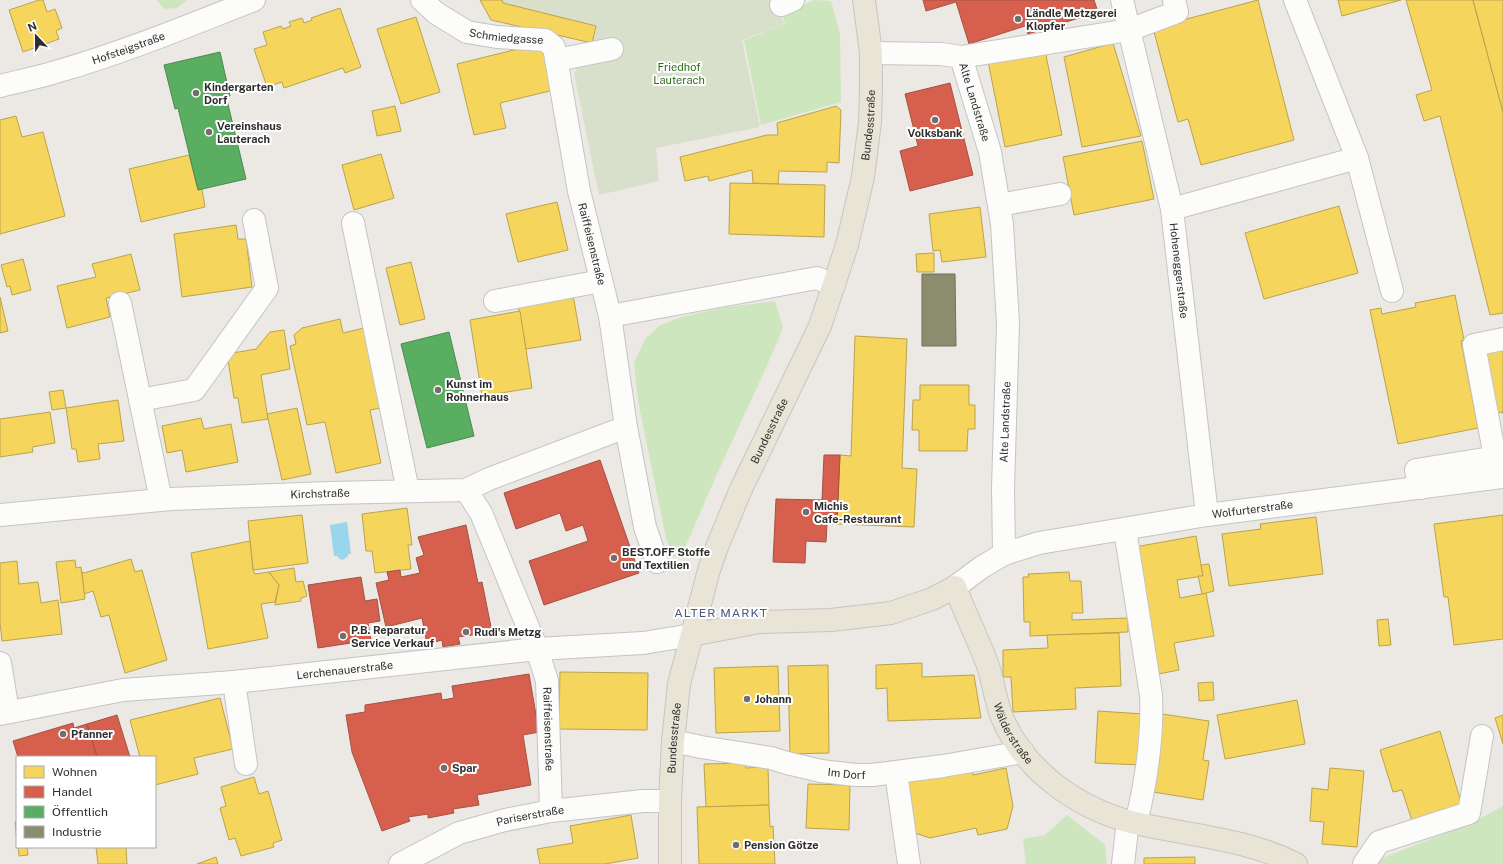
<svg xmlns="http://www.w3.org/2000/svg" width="1503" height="864" viewBox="0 0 1503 864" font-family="'Public Sans',sans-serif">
<rect width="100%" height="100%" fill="#ece8e4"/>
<!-- green -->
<g fill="#cee6be">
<polygon points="157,0 187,0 177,8 164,9"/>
<polygon points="815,0 831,1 840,33 841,102 761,125 744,40 785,24 782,13"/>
<polygon points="775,301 783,328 765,370 717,474 684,550 685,553 672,557 666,538 638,401 634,363 645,339 659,326 681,317 727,307"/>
<polygon points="1503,806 1503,864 1377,864 1380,859 1476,821"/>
<polygon points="1067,815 1105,845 1107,864 1026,864 1023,839 1045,835"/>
</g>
<!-- cemetery -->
<polygon fill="#d8e0cc" points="480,0 775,0 784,24 742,40 760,127 656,148 659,181 599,195 574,74 592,43 491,20"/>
<!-- water -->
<polygon fill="#99d6ec" points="347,522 351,554 348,554 348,556 343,560 340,559 337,556 334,556 330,525"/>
<!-- homes -->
<g fill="#f6d55c" stroke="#baa34e">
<polygon points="39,0 43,0 47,12 55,9 62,28 56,31 59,39 23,52 9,10"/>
<polygon points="480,0 502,0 503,3 596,26 592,43 491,20"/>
<polygon points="1258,0 1294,140 1201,165 1188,119 1178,122 1153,28"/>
<polygon points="1338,0 1401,0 1342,16"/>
<polygon points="1406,0 1473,0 1503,112 1503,313 1490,315 1440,116 1424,121 1416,95 1432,90"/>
<polygon points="1473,0 1503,0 1503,112"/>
<polygon points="340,8 361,67 345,73 343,68 284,88 282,82 267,87 254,49 267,45 263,32 281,26 283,29 291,26 289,22 302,18 304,23 312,20 311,18"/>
<polygon points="416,17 440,92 401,104 377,29"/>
<polygon points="542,43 554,90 500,103 506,128 474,135 457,64"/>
<polygon points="1113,43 1141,136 1082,147 1064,57"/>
<polygon points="1045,50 1062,135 1005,147 988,61"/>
<polygon points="395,106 401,131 377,136 372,111"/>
<polygon points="836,106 841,110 839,163 827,162 827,172 779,171 778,184 753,183 752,170 709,181 708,176 685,181 680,157 767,135 778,135 777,123"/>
<polygon points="16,116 22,137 43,132 65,216 0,234 0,120"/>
<polygon points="1142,141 1154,199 1074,215 1063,157"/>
<polygon points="381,154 394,198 354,210 342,165"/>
<polygon points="189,155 198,190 202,189 205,207 141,222 129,169"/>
<polygon points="730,183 825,185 824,237 729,234"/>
<polygon points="557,202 568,250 518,262 506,214"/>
<polygon points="1339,206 1358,273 1264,299 1245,233"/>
<polygon points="980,207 986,257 942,262 940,250 933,251 929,214"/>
<polygon points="236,225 238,239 246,239 252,287 182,297 174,234"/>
<polygon points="934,253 934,272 917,272 916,254"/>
<polygon points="131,254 140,290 106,298 110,317 67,328 57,286 96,277 92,264"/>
<polygon points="23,259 31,290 12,295 10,286 7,287 1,265"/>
<polygon points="411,262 425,319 400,325 386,268"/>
<polygon points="573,295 581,340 526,349 518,304"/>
<polygon points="1455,295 1464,340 1461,341 1478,428 1398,444 1370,310 1381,308 1382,314 1416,307 1415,303"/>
<polygon points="0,297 8,331 0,333"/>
<polygon points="520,311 532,388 482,396 470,320"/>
<polygon points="340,319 343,333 364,328 381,408 370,410 381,463 336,473 325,422 307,425 290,346 296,344 294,335 302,328"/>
<polygon points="284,330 290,369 261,375 268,419 242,423 238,398 234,398 227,354 256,349 270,332"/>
<polygon points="855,336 907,339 902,468 917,469 914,527 837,524 840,455 851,456"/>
<polygon points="1503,350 1503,414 1503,412 1497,413 1485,354"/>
<polygon points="920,385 969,385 969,405 975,405 975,429 968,429 967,451 919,451 919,430 912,430 913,400 920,400"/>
<polygon points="63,390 66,408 52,410 49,392"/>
<polygon points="118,400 124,441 98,444 100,459 78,462 76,449 72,449 66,408"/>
<polygon points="297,408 311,474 282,480 267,414"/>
<polygon points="50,412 55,443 32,447 33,452 0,457 0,419"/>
<polygon points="201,418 204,429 231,424 238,462 186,472 182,450 167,453 162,426"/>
<polygon points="407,508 412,545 408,545 411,569 375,573 372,551 366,551 362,514"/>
<polygon points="302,515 308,563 253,570 248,521"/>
<polygon points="1503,515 1503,639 1454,645 1448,597 1444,597 1434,524"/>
<polygon points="1316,517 1323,574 1229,586 1222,534 1261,529 1260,524"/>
<polygon points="1196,536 1203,576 1177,580 1180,598 1206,593 1214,636 1174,643 1179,670 1158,674 1135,547"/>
<polygon points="250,541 253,570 255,574 269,572 279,585 275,602 261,604 268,638 208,649 191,553"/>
<polygon points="131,559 135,572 142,570 167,660 125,673 109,615 101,617 93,591 84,594 82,572 84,573"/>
<polygon points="75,560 76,568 81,567 85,599 61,603 56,562"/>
<polygon points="17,561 19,584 38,582 41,603 58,600 62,634 2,641 0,623 0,563"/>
<polygon points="1209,564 1214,591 1202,594 1198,576 1203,576 1201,565"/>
<polygon points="294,568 296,582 303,581 307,596 301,598 301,601 275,605 279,585 269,572"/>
<polygon points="1069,572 1070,581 1081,581 1083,613 1072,613 1072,620 1128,618 1128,632 1030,636 1030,622 1024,622 1023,577 1029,577 1028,574"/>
<polygon points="1388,619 1391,645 1379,646 1377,620"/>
<polygon points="1119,633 1121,686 1075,688 1076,709 1013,712 1011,677 1003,677 1003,650 1048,648 1047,635"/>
<polygon points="922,663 922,677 974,675 981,718 888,721 887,688 876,689 876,665"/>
<polygon points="828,665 829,753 790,754 788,666"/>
<polygon points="778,666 780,731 716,733 714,668"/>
<polygon points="560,672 648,673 647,730 559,729"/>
<polygon points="1213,682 1214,700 1199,701 1198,683"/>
<polygon points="220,698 233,749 194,758 198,774 155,785 155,757 140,757 130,720"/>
<polygon points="1297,700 1305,744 1225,759 1217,715"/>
<polygon points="1098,711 1144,714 1141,765 1095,763"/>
<polygon points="1162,714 1209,721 1203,760 1209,761 1203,800 1153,792"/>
<polygon points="1503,715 1503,744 1495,718"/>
<polygon points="1440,731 1463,809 1413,824 1402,790 1393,792 1380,750"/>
<polygon points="745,763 746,768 768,767 769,805 706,807 704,764"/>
<polygon points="971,767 973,775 1006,768 1013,806 1007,829 978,835 976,828 930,838 915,833 905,781"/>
<polygon points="1330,768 1364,771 1357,847 1322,844 1324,822 1310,821 1312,788 1328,790"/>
<polygon points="254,777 259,794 268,791 282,840 273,843 274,847 241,856 235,838 229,840 220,808 226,806 221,787"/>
<polygon points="808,784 850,785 849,830 806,828"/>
<polygon points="769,805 770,827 773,826 775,864 699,864 697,807"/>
<polygon points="631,815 638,858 605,864 540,864 537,849 573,843 570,826"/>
<polygon points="15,822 17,822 17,842"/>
<polygon points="18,847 27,847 28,855 19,856"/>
<polygon points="96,847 126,847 127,864 98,864"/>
<polygon points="216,857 218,864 197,864"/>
<polygon points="1195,857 1195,864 1144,864 1144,858"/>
</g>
<!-- shops -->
<g fill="#d6604d" stroke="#a45144">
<polygon points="923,0 1094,0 1098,12 1028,34 1025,26 969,44 956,2 926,11"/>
<polygon points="950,83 973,175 910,191 900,151 918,146 905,94"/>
<polygon points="824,455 840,455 837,524 827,524 826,542 806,541 805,563 773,562 776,499 822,500"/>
<polygon points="600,460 639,573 544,605 529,561 588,541 583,525 566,531 560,513 516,529 504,493"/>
<polygon points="466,525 478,583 482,582 492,632 458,637 460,644 443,647 442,640 427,644 422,618 386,627 376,583 389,580 387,572 400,570 401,577 420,573 416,558 424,555 418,537"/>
<polygon points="361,577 365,601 377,599 380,621 368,623 371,640 318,648 308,585"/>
<polygon points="529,674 539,732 523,735 531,785 477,795 479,805 453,809 454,813 428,818 428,814 408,817 410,821 382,831 352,752 346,715 365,712 365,705 441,693 442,700 454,698 452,686"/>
<polygon points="117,715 130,757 97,757 87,724"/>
<polygon points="73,723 74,728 87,724 97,757 18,757 13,741"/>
</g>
<!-- public -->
<g fill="#5aae61" stroke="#4d8852">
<polygon points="220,52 230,96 226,96 246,179 198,190 178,108 175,109 164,65"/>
<polygon points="449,332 474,436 427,448 401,344"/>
</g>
<!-- industry -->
<polygon fill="#8c8c6e" stroke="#70705b" points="922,274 955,274 956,346 922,346"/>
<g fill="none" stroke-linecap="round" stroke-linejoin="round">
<!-- minor casing -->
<g stroke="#c5c4c5" stroke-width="24">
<g id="minor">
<path id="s1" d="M422 0 436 13 467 32 497 37 545 40 554 47 579 191 610 316 626 427 645 527 657 562"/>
<path id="s2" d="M1122 0 1172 209 1207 515"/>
<polyline points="1295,0 1357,158 1392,291"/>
<polyline points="781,5 793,0"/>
<polyline points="871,53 941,54 961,57 1129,30 1177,12 1174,0"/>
<path id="s3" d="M961 57 990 152 1002 224 1008 323 1003 488 1004 554"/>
<polyline points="557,60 612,49"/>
<path id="s4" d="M0 86C20 81 40 77 59 71 125 52 190 25 254 0"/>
<polyline points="999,205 1060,194"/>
<polyline points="1172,209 1357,158"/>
<polyline points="353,223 408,491"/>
<polyline points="495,301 601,281"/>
<polyline points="120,303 161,500"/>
<polyline points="610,316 817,278 834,285"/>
<polyline points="140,400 194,390 267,288 254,220"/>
<polyline points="1495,457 1474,345 1503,339"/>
<polyline points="1420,488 1416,470 1503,456"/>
<path id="s5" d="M466 490 481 513 537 649 547 681 551 811"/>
<path id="s6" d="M0 515 171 499 330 493 466 490 489 479 626 427"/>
<path d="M1125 530 1151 695C1153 738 1146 782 1136 823"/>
<path id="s7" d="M955 587 982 567 1004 554 1039 543 1207 515 1503 477"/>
<polyline points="0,663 8,712"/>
<polyline points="234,682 246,764"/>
<path id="s8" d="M0 714 123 690 234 682 537 649 643 643 692 635"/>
<path id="s9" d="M673 741 701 747 771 758 787 763 821 771 856 775H872L943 766 1023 752"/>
<polyline points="896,773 909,864"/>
<path id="s10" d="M400 864 459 833 505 820 551 811 643 801H670"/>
<polyline points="1123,864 1128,821"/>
<polyline points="1364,864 1379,842 1469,813 1482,736"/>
</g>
</g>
<!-- major casing -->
<g stroke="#c6c5c4" stroke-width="24">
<g id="major">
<path id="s11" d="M692 635 759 622 831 620 891 613 932 599 955 587C965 613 977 637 987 663 993 680 995 698 1001 715 1025 774 1084 813 1144 825 1196 836 1249 840 1296 864"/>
<path id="s12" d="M670 864V801L673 741 679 684 709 570 717 547 741 489 820 326 847 245 863 177 870 122 871 87V53L864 0"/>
</g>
</g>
<!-- minor -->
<use href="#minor" stroke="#fcfcfb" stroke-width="22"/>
<!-- major -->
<use href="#major" stroke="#e8e4d6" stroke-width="22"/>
</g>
<!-- markers -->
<g fill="#706f6e" stroke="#fff" stroke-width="1.5">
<circle cx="1018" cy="19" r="4"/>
<circle cx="196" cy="93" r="4"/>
<circle cx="935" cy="120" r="4"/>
<circle cx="209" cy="132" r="4"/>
<circle cx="438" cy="390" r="4"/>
<circle cx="806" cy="512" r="4"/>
<circle cx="614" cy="558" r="4"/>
<circle cx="466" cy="632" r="4"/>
<circle cx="343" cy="636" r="4"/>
<circle cx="747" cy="699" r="4"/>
<circle cx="63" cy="734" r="4"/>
<circle cx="444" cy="768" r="4"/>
<circle cx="736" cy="845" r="4"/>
</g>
<g text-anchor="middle" stroke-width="4" stroke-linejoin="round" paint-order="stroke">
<!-- poi labels -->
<g font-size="11" font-weight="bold" fill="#2e2e2e" stroke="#fff" text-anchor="start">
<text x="1026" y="17">Ländle Metzgerei<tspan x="1026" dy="13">Klopfer</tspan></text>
<text x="204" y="91">Kindergarten<tspan x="204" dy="13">Dorf</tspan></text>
<text x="217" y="130">Vereinshaus<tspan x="217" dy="13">Lauterach</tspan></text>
<text x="935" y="137" text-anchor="middle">Volksbank</text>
<text x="446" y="388">Kunst im<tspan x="446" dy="13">Rohnerhaus</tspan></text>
<text x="814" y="510">Michis<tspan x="814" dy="13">Cafe-Restaurant</tspan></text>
<text x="622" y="556">BEST.OFF Stoffe<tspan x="622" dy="13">und Textilien</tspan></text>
<text x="351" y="634">P.B. Reparatur<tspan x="351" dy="13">Service Verkauf</tspan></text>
<text x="474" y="636">Rudi's Metzg</text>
<text x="755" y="703">Johann</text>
<text x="71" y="738">Pfanner</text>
<text x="452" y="772">Spar</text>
<text x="744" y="849">Pension Götze</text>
</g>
<!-- street labels -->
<g font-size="11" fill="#2e2e2e" stroke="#fff">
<text dy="4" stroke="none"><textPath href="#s1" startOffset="95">Schmiedgasse</textPath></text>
<text dy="4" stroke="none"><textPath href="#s4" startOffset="134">Hofsteigstraße</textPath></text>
<text dy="4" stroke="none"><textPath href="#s3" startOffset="47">Alte Landstraße</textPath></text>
<text dy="4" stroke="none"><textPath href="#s12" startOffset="774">Bundesstraße</textPath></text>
<text dy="4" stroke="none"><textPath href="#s1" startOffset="346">Raiffeisenstraße</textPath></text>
<text dy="4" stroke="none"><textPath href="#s2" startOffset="277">Hoheneggerstraße</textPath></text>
<text transform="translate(1005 422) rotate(-88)" y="4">Alte Landstraße</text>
<text dy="4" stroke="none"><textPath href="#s12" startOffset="450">Bundesstraße</textPath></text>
<text dy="4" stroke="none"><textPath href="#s6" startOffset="321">Kirchstraße</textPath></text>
<text dy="4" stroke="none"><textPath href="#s7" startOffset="312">Wolfurterstraße</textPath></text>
<text dy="4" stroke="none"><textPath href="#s8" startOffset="348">Lerchenauerstraße</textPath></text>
<text dy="4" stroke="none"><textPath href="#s5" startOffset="256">Raiffeisenstraße</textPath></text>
<text dy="4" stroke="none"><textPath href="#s11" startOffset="428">Wälderstraße</textPath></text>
<text dy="4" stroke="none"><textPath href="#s12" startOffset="126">Bundesstraße</textPath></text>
<text dy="4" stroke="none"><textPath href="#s9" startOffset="177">Im Dorf</textPath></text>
<text dy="4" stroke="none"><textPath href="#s10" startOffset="140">Pariserstraße</textPath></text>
</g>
<!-- park labels -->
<g font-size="11" fill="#2c6e1b" stroke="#fff">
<text x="679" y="71">Friedhof<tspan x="679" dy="13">Lauterach</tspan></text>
</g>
<!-- neighbourhood labels -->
<g font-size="12" letter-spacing="1" fill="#4d5680" stroke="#fff">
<text x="721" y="617">ALTER MARKT</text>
</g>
</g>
<!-- legend -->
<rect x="16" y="756" width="140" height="92" fill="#ffffff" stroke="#ababab"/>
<rect x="24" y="766" width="20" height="12" fill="#f6d55c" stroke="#ababab"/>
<text x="52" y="776" font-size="12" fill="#2e2e2e">Wohnen</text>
<rect x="24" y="786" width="20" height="12" fill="#d6604d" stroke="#ababab"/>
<text x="52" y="796" font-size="12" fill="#2e2e2e">Handel</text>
<rect x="24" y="806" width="20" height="12" fill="#5aae61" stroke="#ababab"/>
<text x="52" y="816" font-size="12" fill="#2e2e2e">Öffentlich</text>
<rect x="24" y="826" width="20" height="12" fill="#8c8c6e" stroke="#ababab"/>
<text x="52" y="836" font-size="12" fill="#2e2e2e">Industrie</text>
<!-- north arrow -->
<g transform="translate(36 36) rotate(338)" stroke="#ffffff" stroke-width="3" paint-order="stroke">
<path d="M0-3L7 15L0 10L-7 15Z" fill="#2e2e2e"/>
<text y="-6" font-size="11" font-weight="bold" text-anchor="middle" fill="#2e2e2e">N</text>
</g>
</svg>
